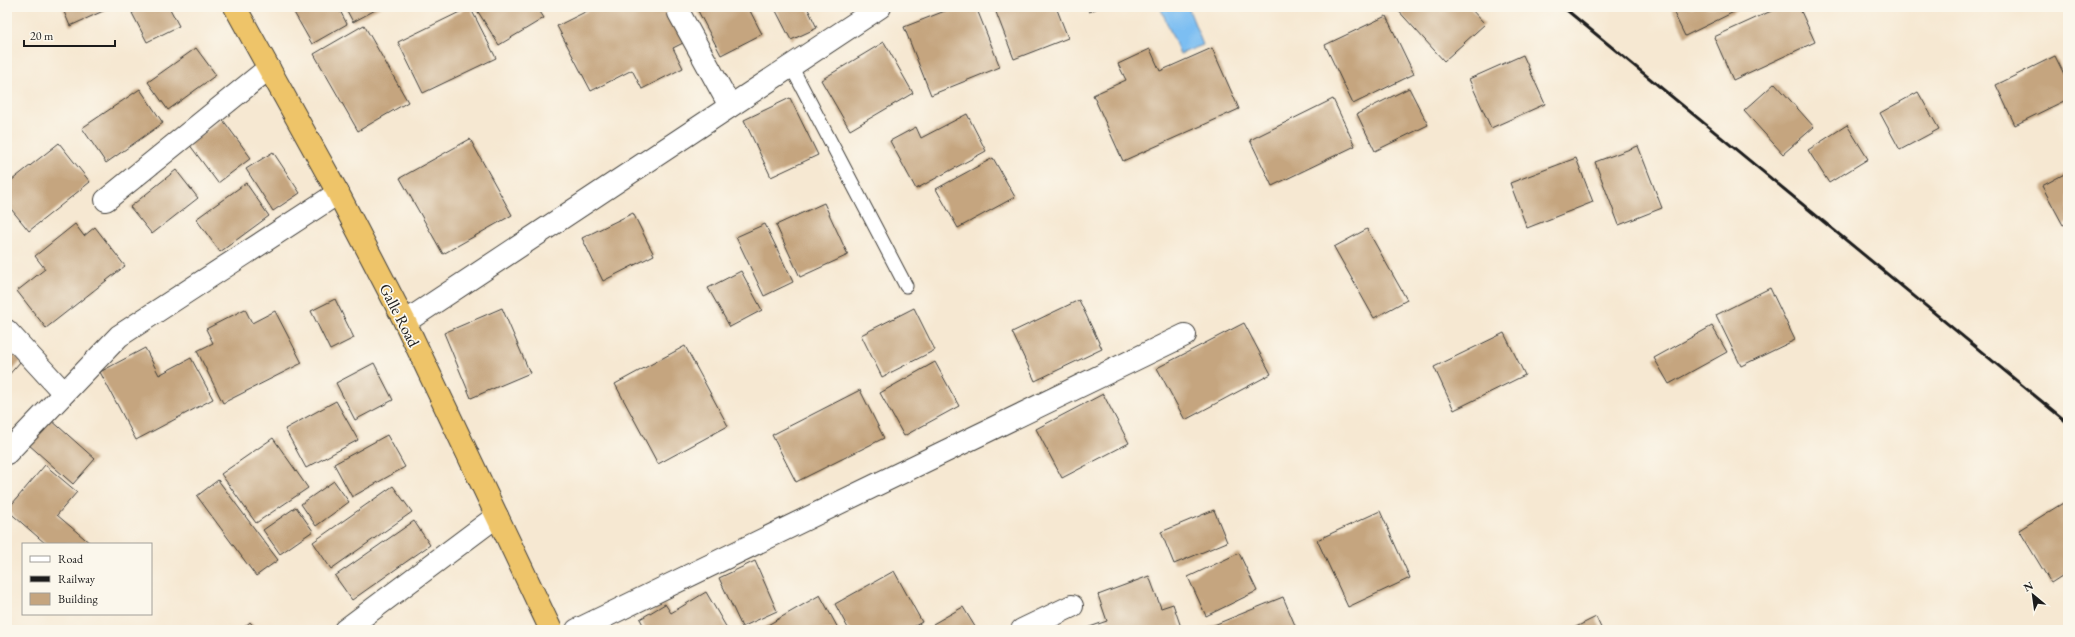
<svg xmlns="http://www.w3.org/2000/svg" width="2075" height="637" viewBox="0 0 2075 637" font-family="'EB Garamond',serif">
<rect width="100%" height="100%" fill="#fbf7ec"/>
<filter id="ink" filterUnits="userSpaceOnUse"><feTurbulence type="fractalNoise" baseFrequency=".025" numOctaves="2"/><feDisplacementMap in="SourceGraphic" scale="8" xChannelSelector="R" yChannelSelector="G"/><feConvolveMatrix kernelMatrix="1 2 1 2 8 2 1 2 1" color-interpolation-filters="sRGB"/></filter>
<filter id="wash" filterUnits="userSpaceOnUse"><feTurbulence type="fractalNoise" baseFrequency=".012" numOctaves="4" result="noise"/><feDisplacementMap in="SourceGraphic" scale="16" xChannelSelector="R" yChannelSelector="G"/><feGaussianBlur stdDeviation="0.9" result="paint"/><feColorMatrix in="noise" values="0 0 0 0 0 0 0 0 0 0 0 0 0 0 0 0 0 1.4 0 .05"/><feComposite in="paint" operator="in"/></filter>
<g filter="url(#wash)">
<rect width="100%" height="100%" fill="#f6e8d2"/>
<!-- water -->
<polygon fill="#7cbef2" stroke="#4c6d87" points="1160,7 1188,7 1203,45 1180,54"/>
<g id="blocks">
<!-- building -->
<g fill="#c5a57f">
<polygon points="62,7 112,7 70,26"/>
<polygon points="145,7 169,7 179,26 147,42 132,13"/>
<polygon points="295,7 338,7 347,24 312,44 292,9"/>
<polygon points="345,7 381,7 353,22"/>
<polygon points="470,7 496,58 423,93 398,42"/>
<polygon points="475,7 537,7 544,18 499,45"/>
<polygon points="595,7 669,7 687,41 673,48 683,68 642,89 632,70 591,91 557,26"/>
<polygon points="696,7 748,7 762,34 721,55"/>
<polygon points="774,7 807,7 817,28 791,40"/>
<polygon points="955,7 976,7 1000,67 931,95 904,27"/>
<polygon points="994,7 1056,7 1068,38 1014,59"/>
<polygon points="1087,7 1100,7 1089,12"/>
<polygon points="1395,7 1469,7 1485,24 1444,61"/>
<polygon points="1671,7 1744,7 1685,36"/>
<polygon points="1780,7 1799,7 1815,42 1733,80 1714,37"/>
<polygon points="1386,16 1414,74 1353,104 1325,45"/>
<polygon points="364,25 408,102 358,131 314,54"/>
<polygon points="884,42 913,93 850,130 821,80"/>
<polygon points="196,48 216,75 168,110 148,82"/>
<polygon points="1212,48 1239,109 1123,161 1093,95 1126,80 1118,64 1150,49 1160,71"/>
<polygon points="1523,55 1545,104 1491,128 1469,79"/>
<polygon points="2055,56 2068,82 2068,99 2015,125 1996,85"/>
<polygon points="1775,83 1814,127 1783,154 1744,111"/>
<polygon points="1409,88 1428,125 1375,151 1357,114"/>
<polygon points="140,89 163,123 106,163 82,128"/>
<polygon points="1918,92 1939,129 1900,150 1880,113"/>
<polygon points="790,98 818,155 771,177 744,120"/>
<polygon points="1333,99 1355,146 1272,186 1250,140"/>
<polygon points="967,114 986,151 916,189 890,141 916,127 921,138"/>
<polygon points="223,120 251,158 218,183 189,144"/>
<polygon points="1847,125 1868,159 1829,183 1808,150"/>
<polygon points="470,139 512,215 443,254 400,178"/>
<polygon points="59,143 90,182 29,231 7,204 7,184"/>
<polygon points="1638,146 1662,208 1619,225 1595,162"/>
<polygon points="273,152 300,193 273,211 246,169"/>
<polygon points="993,158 1015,197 958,228 936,189"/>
<polygon points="1576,158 1593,202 1527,228 1510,183"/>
<polygon points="176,170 198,198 152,234 130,207"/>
<polygon points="2068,172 2068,223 2063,225 2042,186"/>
<polygon points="246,183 269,216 220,252 196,219"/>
<polygon points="824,203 848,255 800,277 776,225"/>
<polygon points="633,213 654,255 603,281 582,238"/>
<polygon points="75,224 84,236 95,227 125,266 46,328 17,291 45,269 35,256"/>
<polygon points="765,224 793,282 764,296 736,237"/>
<polygon points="1367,229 1407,300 1374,318 1334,247"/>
<polygon points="741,271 762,310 730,327 708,288"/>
<polygon points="1770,288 1795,340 1741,366 1716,315"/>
<polygon points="335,299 354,338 330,350 311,311"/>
<polygon points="1079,300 1102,349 1035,381 1012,332"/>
<polygon points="502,308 530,373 471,398 444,333"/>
<polygon points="914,308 935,350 882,377 861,335"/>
<polygon points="245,309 252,323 275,311 302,363 223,403 197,351 213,343 206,329"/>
<polygon points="1244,323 1271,374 1185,420 1157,368"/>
<polygon points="1712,326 1727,352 1669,384 1654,358"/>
<polygon points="1504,333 1525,375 1454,410 1434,367"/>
<polygon points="685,346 728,426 658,464 615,384"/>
<polygon points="7,348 21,361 7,377"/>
<polygon points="145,348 159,375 191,358 213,399 136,440 100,372"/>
<polygon points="935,362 959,406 904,436 880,393"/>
<polygon points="374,363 393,400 355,420 336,383"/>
<polygon points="860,390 884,438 796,482 772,435"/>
<polygon points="1103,394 1129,443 1062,478 1036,429"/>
<polygon points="336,401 358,440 306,468 285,429"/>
<polygon points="50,419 95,459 73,484 28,444"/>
<polygon points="387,435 405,467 352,497 334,464"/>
<polygon points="273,438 308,488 256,523 221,474"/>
<polygon points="45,465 77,492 57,515 91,544 46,544 7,510"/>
<polygon points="218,480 278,560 256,576 197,496"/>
<polygon points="334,481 349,502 316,526 301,504"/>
<polygon points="393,486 412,512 331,569 313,542"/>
<polygon points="2068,500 2068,572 2051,583 2019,530"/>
<polygon points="296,507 313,531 280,554 263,530"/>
<polygon points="1214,510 1227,542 1174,564 1161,532"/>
<polygon points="1380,511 1410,578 1348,607 1317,540"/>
<polygon points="414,521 430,545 352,600 335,576"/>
<polygon points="1239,553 1257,591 1206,616 1188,577"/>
<polygon points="755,561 777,611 742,627 719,578"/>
<polygon points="894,571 922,622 908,630 849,630 835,604"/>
<polygon points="1149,576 1161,608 1173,604 1182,630 1081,630 1107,621 1098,595"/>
<polygon points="706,592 728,630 646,630 640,619 665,604 671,613"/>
<polygon points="820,595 839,630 759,630"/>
<polygon points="1283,597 1297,630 1210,630 1209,627"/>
<polygon points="963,607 977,630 936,630 933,624"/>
<polygon points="1596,617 1602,630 1570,630"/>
<polygon points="250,622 257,630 241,630"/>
</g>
</g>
</g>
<g filter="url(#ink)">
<use href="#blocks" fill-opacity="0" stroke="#3d3b37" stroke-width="1"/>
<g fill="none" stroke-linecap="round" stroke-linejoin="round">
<!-- lane casing -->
<g stroke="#3d3b37" stroke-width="15">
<polyline id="lane" points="791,66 906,286"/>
</g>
<!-- street casing -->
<g stroke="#3d3b37" stroke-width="24">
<g id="street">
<polyline points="678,7 679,13 730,106"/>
<polyline points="106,200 269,68"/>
<polyline points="405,322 880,7"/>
<polyline points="7,331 64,393"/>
<polyline points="7,453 119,336 338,193"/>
<polyline points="345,630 497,516"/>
<polyline points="577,630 1185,335"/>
<polyline points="1022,630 1072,606"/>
</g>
</g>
<!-- highway casing -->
<g stroke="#3d3b37" stroke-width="24">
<polyline id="highway" points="235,7 338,193 405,322 551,630"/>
</g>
<!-- lane -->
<use href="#lane" stroke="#fff" stroke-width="13"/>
<!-- street -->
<use href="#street" stroke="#fff" stroke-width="22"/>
<!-- highway -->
<use href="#highway" stroke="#eec469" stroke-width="22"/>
<!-- rail -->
<polyline stroke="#1c1c1c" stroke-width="3" points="1563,7 2068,423"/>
</g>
</g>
<g text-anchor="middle" stroke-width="3.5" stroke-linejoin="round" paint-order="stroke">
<!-- street labels -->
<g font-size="16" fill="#1c1c1c" stroke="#fbf7ec">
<text transform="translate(400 315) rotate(63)" y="6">Galle Road</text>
</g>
</g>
<!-- margin -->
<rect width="2075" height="637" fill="none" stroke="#fbf7ec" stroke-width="24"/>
<!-- legend -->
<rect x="22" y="543" width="130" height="72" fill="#fbf7ec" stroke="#a29f99"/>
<rect x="30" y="556" width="20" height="6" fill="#ffffff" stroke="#a29f99"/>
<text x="58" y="563" font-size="12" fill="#1c1c1c">Road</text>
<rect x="30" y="576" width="20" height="6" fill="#1c1c1c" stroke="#a29f99"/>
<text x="58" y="583" font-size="12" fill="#1c1c1c">Railway</text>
<rect x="30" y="593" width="20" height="12" fill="#c5a57f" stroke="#a29f99"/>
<text x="58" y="603" font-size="12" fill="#1c1c1c">Building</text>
<!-- north arrow -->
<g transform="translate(2033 595) rotate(331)" stroke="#fbf7ec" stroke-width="3" paint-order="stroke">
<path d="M0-3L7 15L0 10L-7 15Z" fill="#1c1c1c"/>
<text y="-6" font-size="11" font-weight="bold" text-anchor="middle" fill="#1c1c1c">N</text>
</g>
<!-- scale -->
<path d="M24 40v6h91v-6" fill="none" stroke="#1c1c1c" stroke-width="2"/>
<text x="30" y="40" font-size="12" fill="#1c1c1c" stroke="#fbf7ec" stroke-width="3" paint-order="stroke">20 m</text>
</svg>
